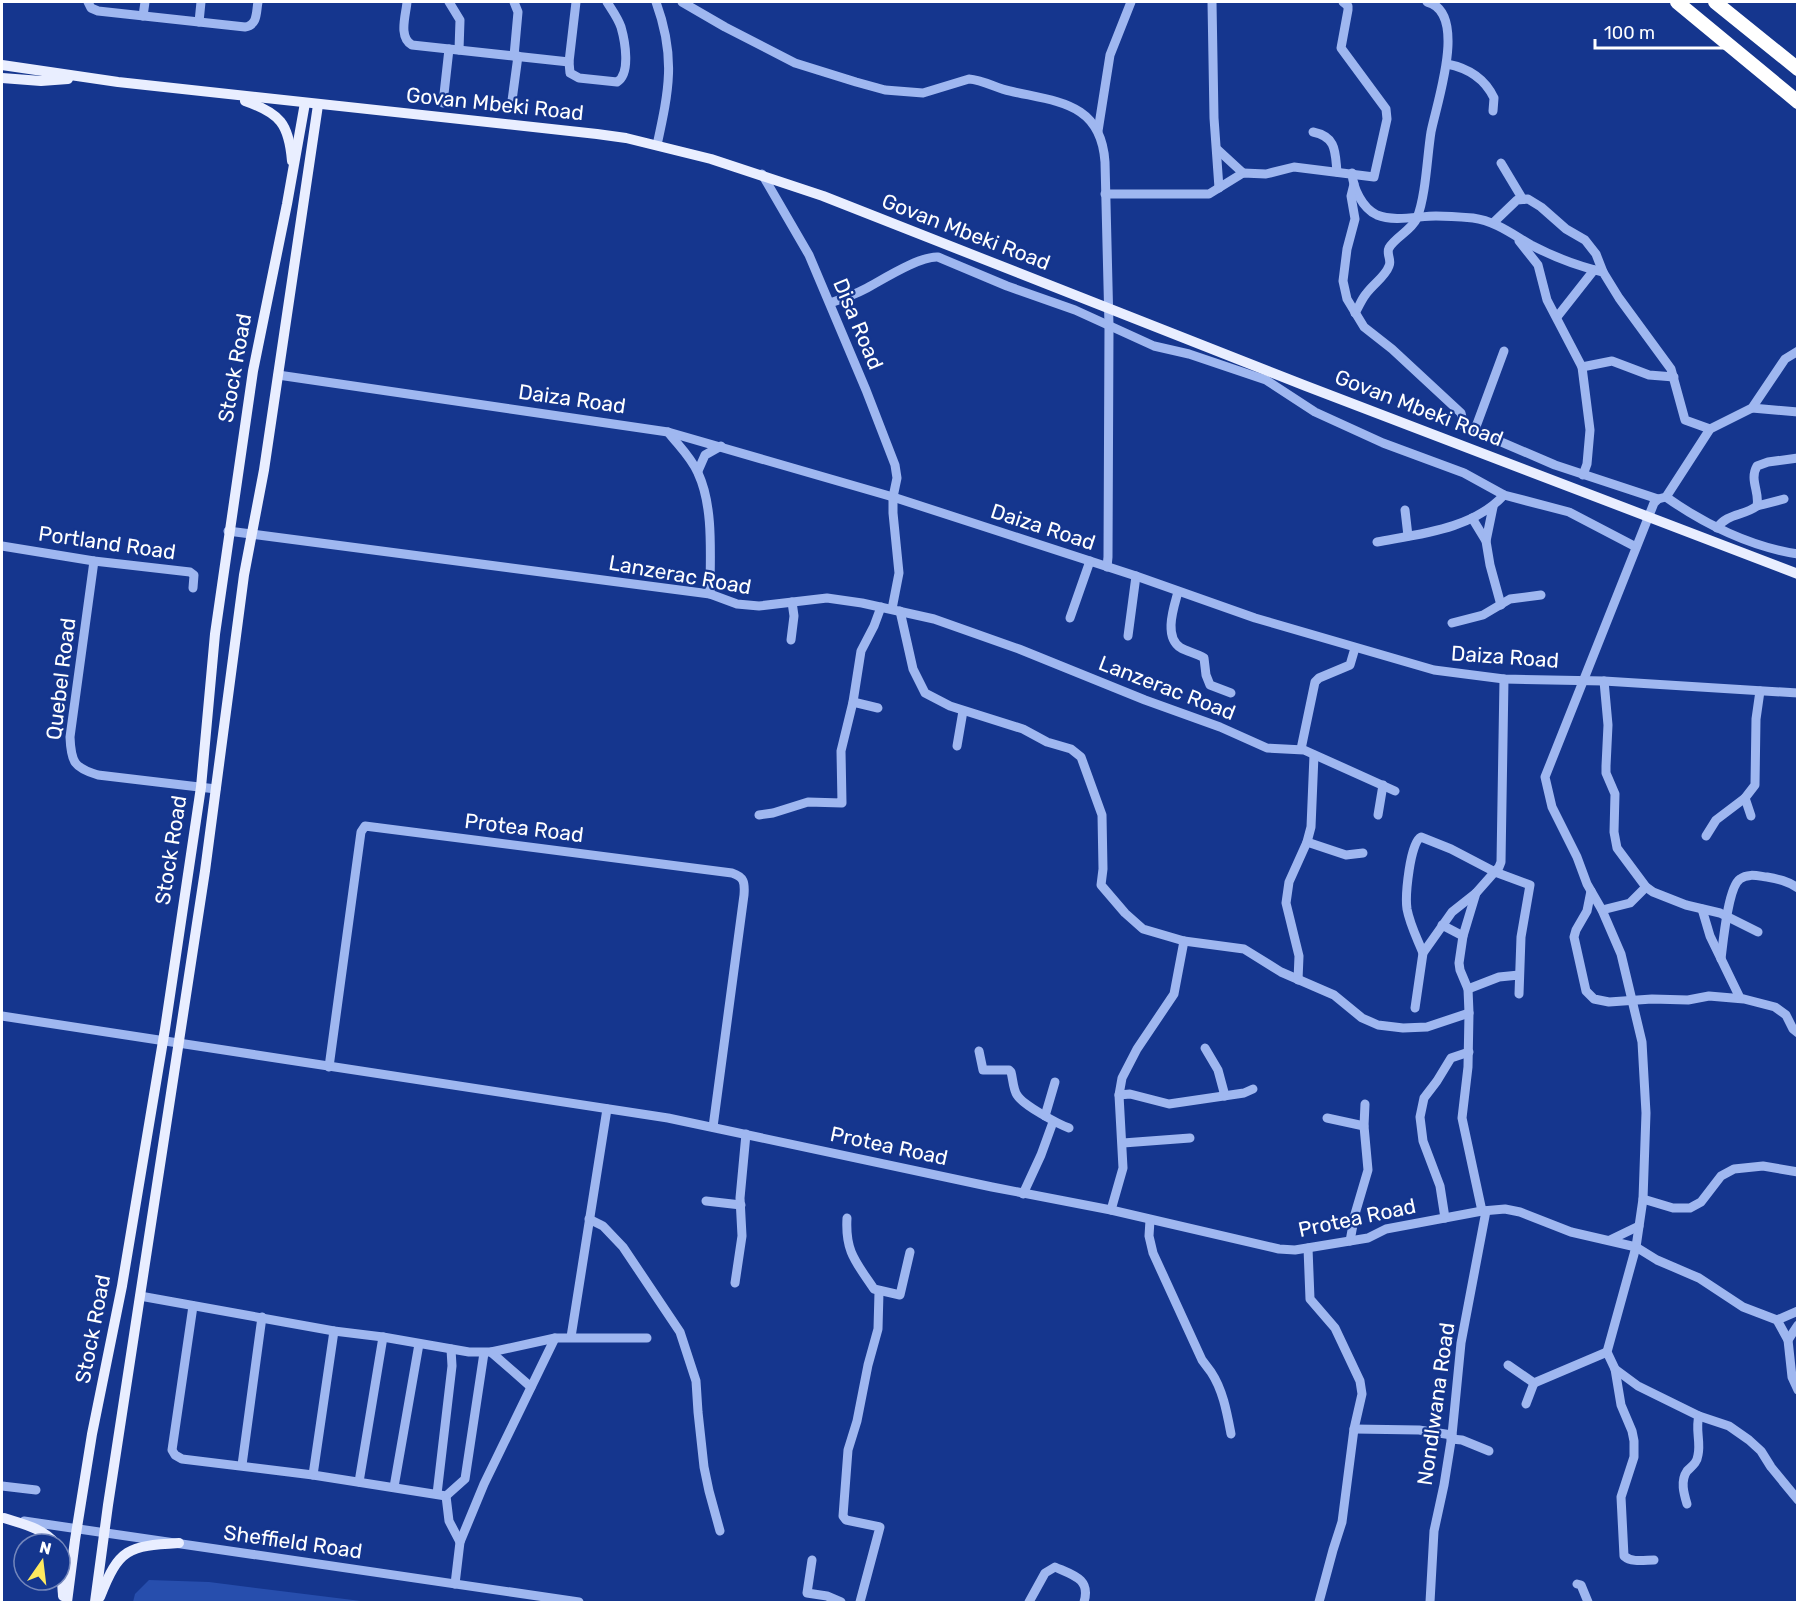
<svg xmlns="http://www.w3.org/2000/svg" width="1799" height="1604" viewBox="0 0 1799 1604" font-family="Rubik,sans-serif">
<rect width="100%" height="100%" fill="#15368e"/>
<!-- green -->
<polygon fill="#274ead" points="149,1580 209,1582 369,1602 133,1602 135,1594"/>
<g fill="none" stroke-linecap="round" stroke-linejoin="round">
<!-- minor -->
<g stroke="#9fb7f0" stroke-width="9">
<path d="M88 2 91 8 98 11 245 27C258 25 256 12 258 2"/>
<path d="M407 2C406 15 398 37 412 45L569 62"/>
<polyline points="449,2 460,20 459,50"/>
<path d="M576 2 569 62 570 73 579 78 617 82C631 74 625 41 621 27 618 18 612 10 607 2"/>
<path d="M656 2C676 57 669 90 657 145"/>
<path d="M682 2 725 27 795 63 856 82 885 90 923 93 969 79C983 80 996 88 1010 91 1057 102 1101 102 1105 162L1109 326 1108 557 1107 567"/>
<polyline points="1212,2 1214,118 1219,188"/>
<polyline points="143,16 145,2"/>
<polyline points="199,22 201,2"/>
<polyline points="514,56 518,12 514,2"/>
<path d="M1447 64C1468 68 1485 79 1494 98L1493 111"/>
<polyline points="443,103 449,49"/>
<polyline points="511,108 518,56"/>
<polyline points="1098,131 1110,55 1131,2"/>
<path d="M1313 132C1337 137 1335 152 1337 172"/>
<polyline points="1218,150 1243,173"/>
<polyline points="1501,163 1522,198"/>
<path d="M1352 173C1353 188 1362 208 1377 215 1394 222 1419 216 1436 216 1448 216 1461 217 1473 218 1495 221 1512 234 1531 245 1554 257 1577 266 1603 272L1619 298 1671 369 1685 420 1710 429"/>
<polyline points="762,174 809,255 866,390 895,465 897,478 893,497 893,513 899,573 892,609"/>
<polyline points="1354,184 1351,196 1355,219 1347,249 1343,281 1347,299 1364,327 1392,349 1461,413 1464,426 1555,465 1658,499"/>
<polyline points="1105,194 1209,194 1243,173 1266,174 1294,167 1374,177 1387,119 1386,109 1341,48 1348,10 1348,6 1343,2"/>
<polyline points="1493,223 1517,200 1528,199 1541,207 1566,229 1585,240 1596,254 1603,272"/>
<polyline points="1519,241 1538,265 1547,300 1582,367 1590,430 1587,464 1583,475"/>
<path d="M830 303C842 299 854 295 865 289 882 280 919 256 938 257L1007 286 1075 310 1154 346 1189 354 1266 380 1315 412 1383 443 1464 473 1504 495 1569 512 1636 547"/>
<path d="M1355 313C1359 307 1361 300 1366 294 1373 284 1385 277 1389 266 1392 260 1386 254 1389 248 1395 237 1411 231 1417 218 1426 195 1427 157 1431 132 1436 105 1469 12 1427 2"/>
<polyline points="1557,317 1594,270"/>
<polyline points="1798,351 1785,359 1752,408 1710,429 1666,497 1658,499 1654,503 1545,777 1552,807 1577,857 1587,884 1602,910 1621,954 1642,1042 1646,1113 1643,1199 1636,1247 1607,1352 1615,1369 1638,1386 1699,1416 1729,1426 1749,1440 1761,1451 1771,1467 1798,1500"/>
<polyline points="1582,367 1612,361 1649,375 1674,377"/>
<polyline points="278,375 668,432 893,497 1136,576 1255,618 1434,670 1504,679 1604,681 1798,693"/>
<polyline points="1752,408 1798,412"/>
<path d="M668 432C678 445 691 457 698 473 714 507 710 556 710 594"/>
<polyline points="1474,432 1504,351"/>
<polyline points="698,471 705,455 721,446"/>
<path d="M1666 497C1704 524 1751 547 1798 554"/>
<polyline points="1757,506 1784,499"/>
<polyline points="1405,510 1408,536"/>
<polyline points="1472,518 1486,541 1490,565 1501,605"/>
<path d="M1717 528C1727 513 1744 516 1757 506 1760 492 1749 480 1757 466L1768 462 1798 458"/>
<polyline points="228,531 710,594 737,604 759,606 827,598 862,603 934,619 1019,649 1145,700 1220,727 1267,748 1304,750 1395,791"/>
<polyline points="1486,541 1493,507"/>
<path d="M1377 542C1420 534 1473 529 1504 495"/>
<polyline points="2,546 94,561 190,572 194,575 193,588"/>
<path d="M94 561 70 737C71 762 74 768 98 775L216 789"/>
<path d="M1178 592C1174 607 1163 637 1181 648 1188 652 1197 653 1204 658L1206 675 1210 685 1231 693"/>
<polyline points="900,611 913,669 925,693 950,706 1023,729 1047,742 1071,749 1081,757 1102,815 1103,869 1101,885 1125,913 1143,929 1184,941 1244,949 1281,972 1334,995 1362,1018 1378,1025 1403,1028 1427,1027 1469,1013"/>
<polyline points="1070,618 1090,561"/>
<polyline points="1452,623 1483,615 1510,599 1541,595"/>
<polyline points="1128,636 1136,576"/>
<polyline points="791,640 794,616 792,602"/>
<polyline points="1604,681 1608,725 1606,766 1606,773 1615,794 1614,832 1617,848 1646,887 1653,892 1686,905 1720,913 1758,932"/>
<polyline points="853,702 878,708"/>
<polyline points="957,746 963,711"/>
<polyline points="1301,749 1315,682 1319,678 1350,665 1355,648"/>
<polyline points="1745,798 1751,816"/>
<polyline points="759,815 773,813 808,802 842,803 841,751 853,702 861,651 874,626 881,607"/>
<polyline points="1378,815 1383,785"/>
<polyline points="1706,836 1716,820 1745,798 1755,785 1756,719 1760,691"/>
<polyline points="1307,842 1346,855 1363,853"/>
<polyline points="1591,891 1587,911 1576,930 1574,937 1586,991 1594,999 1609,1002 1652,999 1688,1000 1709,996 1744,999 1775,1007 1786,1015 1793,1029 1798,1033"/>
<polyline points="1476,893 1463,936 1459,963 1460,970 1468,989 1469,1013 1468,1067 1462,1118 1482,1211"/>
<polyline points="1702,909 1710,936 1740,998"/>
<polyline points="1602,910 1630,903 1646,887"/>
<polyline points="1442,925 1463,936"/>
<path d="M1423 953C1417 938 1410 925 1407 909 1405 896 1410 842 1421 837L1451 849 1495 872 1530 885 1521 937 1519 994"/>
<path d="M1721 959C1723 943 1728 887 1740 879 1748 873 1758 876 1767 877 1778 879 1788 881 1798 888"/>
<polyline points="1298,980 1299,956 1286,903 1289,882 1307,842 1311,827 1314,755"/>
<polyline points="1468,989 1499,977 1519,975"/>
<polyline points="1415,1008 1423,953 1452,912 1476,893 1499,867 1501,862 1504,679"/>
<polyline points="2,1016 668,1118 992,1187 1111,1210 1279,1249 1295,1250 1368,1238 1386,1229 1482,1211 1505,1209 1520,1212 1571,1232 1636,1247 1657,1260 1699,1278 1743,1307 1777,1320 1788,1340 1792,1377 1798,1390"/>
<polyline points="1205,1048 1218,1070 1225,1096"/>
<path d="M979 1051 983 1070H1009L1011 1072C1013 1079 1013 1089 1017 1095 1023 1105 1058 1124 1069 1128"/>
<path d="M329 1067 361 832 365 826 732 873C744 877 745 882 744 895L713 1127"/>
<polyline points="1119,1095 1130,1094 1169,1104 1244,1093 1253,1089"/>
<polyline points="1045,1116 1055,1082"/>
<polyline points="1327,1118 1364,1126"/>
<polyline points="1123,1143 1190,1138"/>
<polyline points="1023,1194 1041,1155 1053,1122"/>
<polyline points="1643,1199 1673,1208 1690,1208 1701,1202 1721,1176 1734,1169 1763,1166 1798,1172"/>
<polyline points="706,1201 741,1205"/>
<polyline points="1111,1210 1123,1168 1119,1095 1122,1078 1137,1049 1174,994 1184,941"/>
<path d="M847 1218C845 1252 856 1262 874 1289L900 1295 910 1252"/>
<polyline points="1445,1218 1440,1186 1423,1141 1420,1117 1424,1098 1437,1081 1451,1058 1469,1052"/>
<polyline points="589,1219 603,1226 623,1247 680,1332 696,1381 698,1412 704,1467 709,1491 720,1531"/>
<path d="M1150 1220 1149 1236 1153 1253 1202 1360C1205 1364 1208 1368 1211 1372 1223 1390 1227 1413 1231 1434"/>
<polyline points="1610,1240 1639,1226"/>
<polyline points="1350,1241 1355,1214 1368,1170 1364,1126 1365,1104"/>
<polyline points="1308,1248 1310,1299 1335,1328 1360,1381 1362,1394 1354,1429 1342,1522 1333,1550 1319,1602"/>
<polyline points="735,1283 742,1236 740,1198 746,1134"/>
<polyline points="140,1296 334,1331 383,1337 469,1352 491,1352 555,1338 647,1338"/>
<polyline points="193,1306 172,1450 175,1455 182,1459 313,1475 446,1496 465,1479 484,1353"/>
<polyline points="1777,1320 1798,1311"/>
<polyline points="571,1337 607,1109"/>
<polyline points="1788,1340 1798,1325"/>
<polyline points="491,1352 531,1387"/>
<polyline points="1508,1365 1534,1383"/>
<path d="M1615 1369 1621 1405 1632 1431 1634 1441V1457L1621 1497 1624 1556C1632 1563 1645 1560 1654 1560"/>
<polyline points="1534,1383 1607,1352"/>
<polyline points="1526,1404 1534,1383"/>
<polyline points="1354,1429 1419,1430 1452,1435"/>
<polyline points="1451,1439 1462,1440 1489,1451"/>
<polyline points="242,1465 262,1317"/>
<polyline points="313,1475 334,1331"/>
<polyline points="359,1482 383,1337"/>
<polyline points="2,1486 36,1490"/>
<polyline points="394,1487 419,1344"/>
<polyline points="437,1494 452,1366 451,1349"/>
<polyline points="446,1496 449,1521 460,1542"/>
<path d="M1687 1504C1684 1494 1680 1481 1687 1471 1692 1466 1697 1463 1698 1455 1701 1442 1695 1429 1699 1416"/>
<polyline points="24,1521 579,1602"/>
<polyline points="812,1560 807,1593 827,1596 841,1602"/>
<polyline points="455,1584 460,1542 484,1484 555,1338"/>
<polyline points="1577,1584 1581,1585 1588,1602"/>
<polyline points="860,1602 880,1527 846,1520 843,1516 848,1450 857,1421 868,1365 878,1329 879,1292"/>
<path d="M1029 1602 1045 1573 1055 1567C1073 1575 1091 1579 1084 1602"/>
<polyline points="1430,1602 1434,1531 1444,1485 1452,1435 1461,1343 1486,1211"/>
</g>
<!-- major -->
<g stroke="#e9eeff" stroke-width="10">
<polyline points="2,65 118,82 597,134 626,138 711,159 823,196 1306,386 1798,574"/>
<polyline points="2,78 41,81 68,79"/>
<path d="M245 101C280 113 289 124 292 161"/>
<path d="M4 1518C23 1524 43 1528 56 1544"/>
<polyline points="60,1552 63,1596"/>
<path d="M100 1597C119 1548 128 1546 179 1543"/>
<polyline points="67,1602 75,1540 92,1434 122,1286 165,1029 201,787 215,634 253,371 287,204 305,103"/>
<polyline points="95,1602 108,1505 205,871 244,575 264,470 318,105"/>
</g>
<!-- highway -->
<g stroke="#fff" stroke-width="14">
<polyline points="1677,2 1798,102"/>
<polyline points="1715,2 1798,69"/>
</g>
</g>
<g text-anchor="middle" stroke-width="4.5" stroke-linejoin="round" paint-order="stroke">
<!-- street labels -->
<g font-size="21" fill="#fff" stroke="#15368e">
<text transform="translate(495 104) rotate(6)" y="7">Govan Mbeki Road</text>
<text transform="translate(966 232) rotate(21)" y="7">Govan Mbeki Road</text>
<text transform="translate(858 324) rotate(67)" y="7">Disa Road</text>
<text transform="translate(235 368) rotate(-80)" y="7">Stock Road</text>
<text transform="translate(572 399) rotate(8)" y="7">Daiza Road</text>
<text transform="translate(1419 408) rotate(21)" y="7">Govan Mbeki Road</text>
<text transform="translate(1043 527) rotate(18)" y="7">Daiza Road</text>
<text transform="translate(107 543) rotate(8)" y="7">Portland Road</text>
<text transform="translate(680 575) rotate(10)" y="7">Lanzerac Road</text>
<text transform="translate(1505 657) rotate(4)" y="7">Daiza Road</text>
<text transform="translate(61 679) rotate(-83)" y="7">Quebel Road</text>
<text transform="translate(1167 688) rotate(21)" y="7">Lanzerac Road</text>
<text transform="translate(524 828) rotate(7)" y="7">Protea Road</text>
<text transform="translate(171 850) rotate(-81)" y="7">Stock Road</text>
<text transform="translate(889 1146) rotate(12)" y="7">Protea Road</text>
<text transform="translate(1357 1218) rotate(-12)" y="7">Protea Road</text>
<text transform="translate(93 1329) rotate(-79)" y="7">Stock Road</text>
<text transform="translate(1436 1404) rotate(-82)" y="7">Nondlwana Road</text>
<text transform="translate(293 1542) rotate(8)" y="7">Sheffield Road</text>
</g>
</g>
<!-- border -->
<rect width="1799" height="1604" fill="none" stroke="#ffffff" stroke-width="6"/>
<!-- north arrow -->
<g transform="translate(42 1562) rotate(14)"><circle r="28" fill="#15368e" stroke="#7386bb" stroke-width="1.5"/>
<path d="M0-4.5L10 22L0 15L-10 22Z" fill="#ffea5f"/>
<text y="-9" font-size="16" font-weight="bold" text-anchor="middle" fill="#ffffff">N</text>
</g>
<!-- scale -->
<path d="M1595 39v9h134v-9" fill="none" stroke="#ffffff" stroke-width="3"/>
<text x="1604" y="39" font-size="18" fill="#ffffff" stroke="#15368e" stroke-width="4.5" paint-order="stroke">100 m</text>
</svg>
